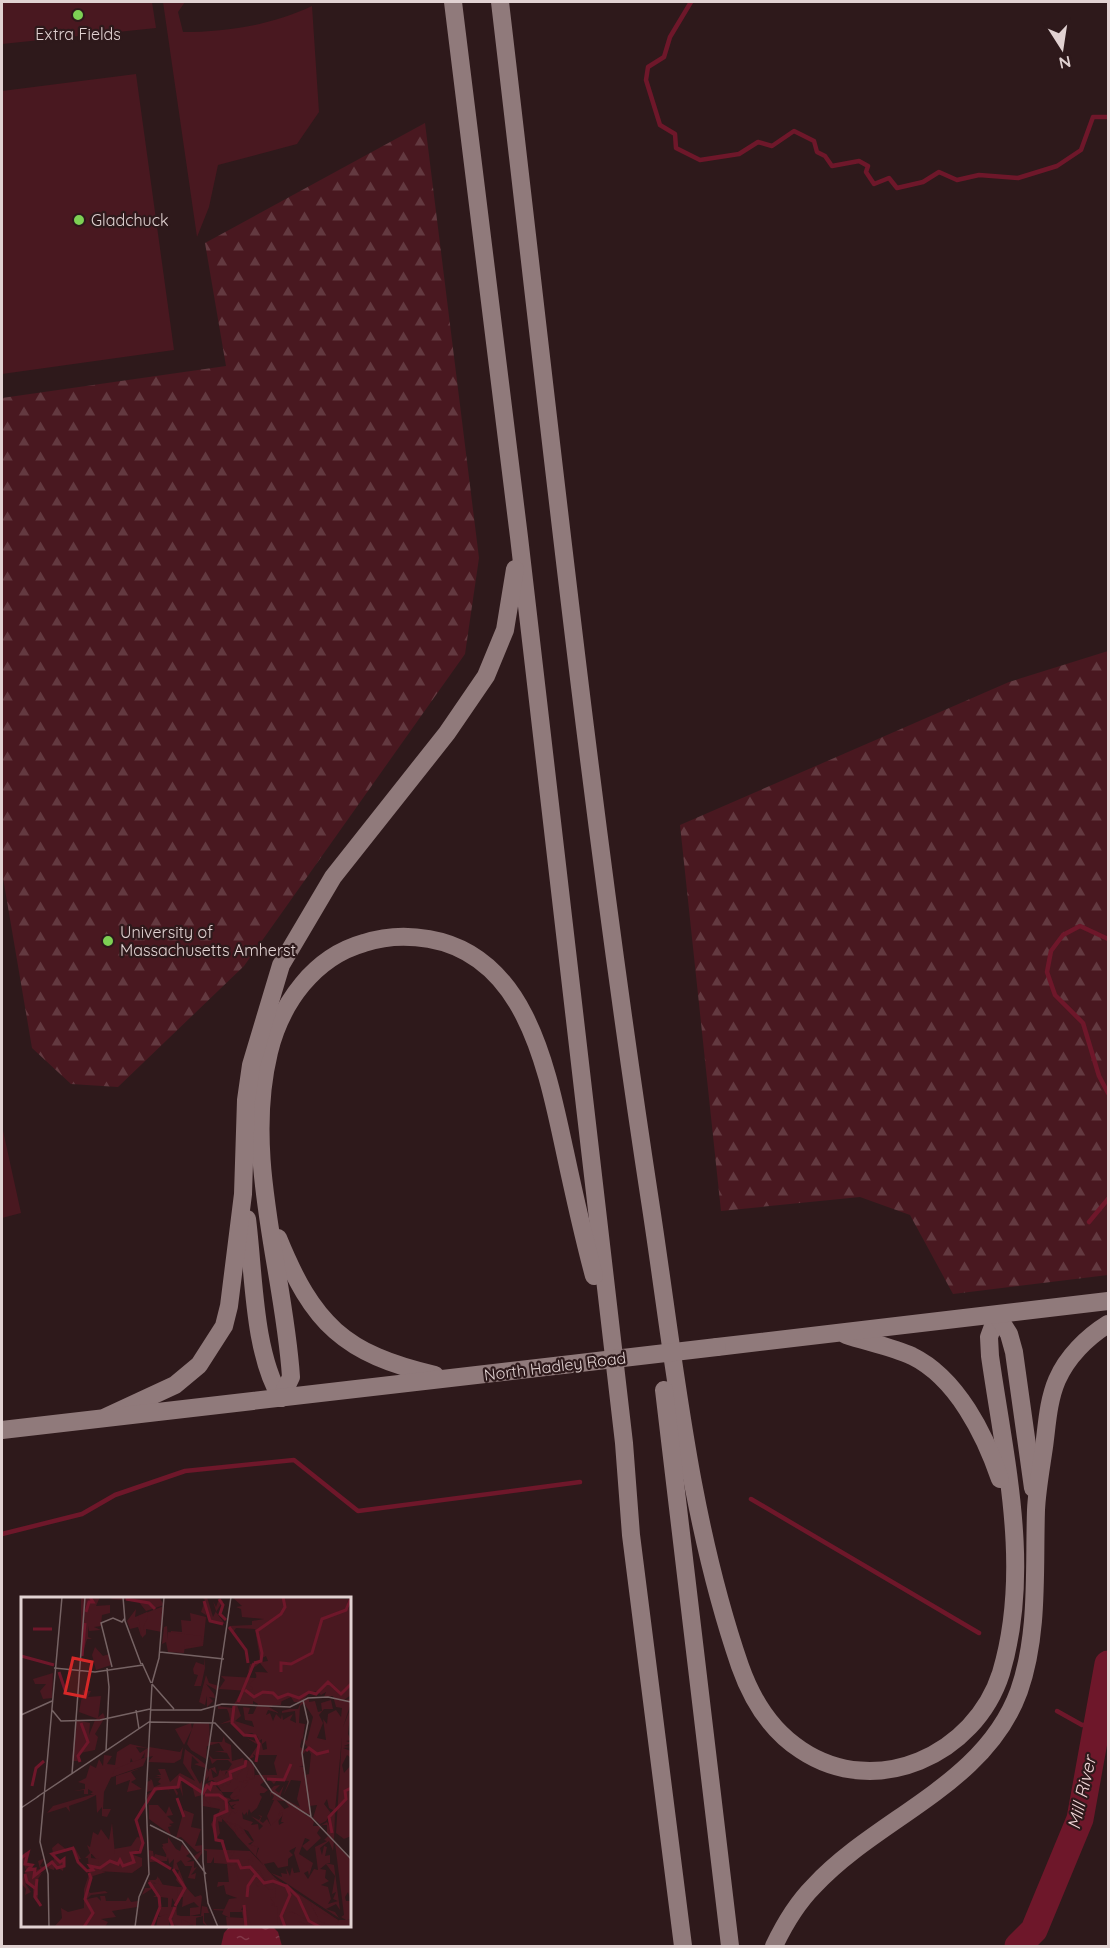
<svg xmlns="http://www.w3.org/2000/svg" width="1110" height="1948" viewBox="0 0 1110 1948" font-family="Quicksand,sans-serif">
<defs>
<pattern id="forest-firs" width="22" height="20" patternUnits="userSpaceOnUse" patternTransform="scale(1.5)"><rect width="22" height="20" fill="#491820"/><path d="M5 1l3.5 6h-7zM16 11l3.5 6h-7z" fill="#633940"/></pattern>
<pattern id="water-ripples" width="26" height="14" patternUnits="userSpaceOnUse" patternTransform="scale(1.5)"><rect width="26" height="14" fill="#6e172a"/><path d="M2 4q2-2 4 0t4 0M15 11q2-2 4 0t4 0" fill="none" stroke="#823848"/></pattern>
</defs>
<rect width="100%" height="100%" fill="#2e191b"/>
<!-- green -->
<g fill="#491820">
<polygon points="2,2 152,2 156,28 2,44"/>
<path d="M163 2H185L178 12 183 32C227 32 272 25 312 6L319 112 297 144 218 165 209 207 197 237Z"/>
<polygon points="136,74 174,350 2,374 2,91"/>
<polygon points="2,1126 21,1213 2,1218"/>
</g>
<!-- forest -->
<g fill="url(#forest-firs)">
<polygon points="425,123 479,558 465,654 244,966 118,1087 71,1084 32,1048 2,872 2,398 226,366 205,243"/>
<polygon points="1108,651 1108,1275 953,1294 910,1215 860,1197 721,1211 680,825 1009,682"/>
</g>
<!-- water -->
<polygon fill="url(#water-ripples)" points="230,1926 272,1926 278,1932 282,1946 221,1946 224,1933"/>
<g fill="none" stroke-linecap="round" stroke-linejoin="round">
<!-- stream -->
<g stroke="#6e172a" stroke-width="4.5">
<polyline points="691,2 670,37 664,57 648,67 646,80 660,125 675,134 676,148 700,160 739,154 758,142 772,146 794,131 814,141 817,152 825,156 832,166 859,161 868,166 866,172 874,184 889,178 897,188 923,182 939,172 957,180 979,175 1018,178 1057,166 1081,150 1093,117 1108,117"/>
<polyline points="1108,939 1080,926 1063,935 1051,951 1047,972 1055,995 1083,1023 1099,1076 1108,1093"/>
<polyline points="1089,1222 1108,1199"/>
<polyline points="751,1499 979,1633"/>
<polyline points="2,1534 82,1514 115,1495 185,1471 294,1460 358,1511 580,1482"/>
<polyline points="1057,1711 1082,1725 1098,1724"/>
</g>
<!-- river -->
<polyline stroke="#6e172a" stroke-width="27" points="1018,1946 1034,1930 1080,1819 1108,1664"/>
<!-- major -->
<g stroke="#907a7b" stroke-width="18">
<polyline points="453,2 519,537 624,1443 631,1535 683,1946"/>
<path d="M500 2C547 402 589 803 650 1201 674 1357 688 1515 740 1666 752 1700 770 1730 801 1750 876 1800 975 1755 1001 1673 1032 1569 1005 1461 990 1356L989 1337 997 1315"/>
<path d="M247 1219C254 1273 253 1352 281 1398"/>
<path d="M278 1238C313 1324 344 1354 435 1375"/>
<polyline points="997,1315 1009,1334 1014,1352 1033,1488"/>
<path d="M846 1335C867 1342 892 1347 912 1356 957 1378 985 1435 1000 1479"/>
<polyline points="717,1347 1108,1301"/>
<polyline points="664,1390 730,1946"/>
<path d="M281 1398 291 1377C284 1270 243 1159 269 1052 281 1003 314 957 364 943 385 936 407 935 429 939 527 956 547 1070 565 1152 574 1194 583 1235 594 1276"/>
<polyline points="106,1417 175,1385 199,1365 224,1326 229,1306 243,1194 246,1100 251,1065 281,965 333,877 447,733 486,676 505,630 515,569"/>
<polyline points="2,1430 563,1365"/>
<path d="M774 1946C784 1925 797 1903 814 1886 878 1817 985 1785 1019 1691 1039 1634 1034 1570 1036 1510 1037 1489 1041 1468 1044 1447 1047 1425 1048 1401 1057 1380 1067 1357 1087 1337 1108 1324"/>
</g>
<!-- major-bridge -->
<polyline stroke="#907a7b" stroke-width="18" points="563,1365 717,1347"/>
</g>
<!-- markers -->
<g fill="#7dd154" stroke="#2e191b" stroke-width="2">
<circle cx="78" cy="15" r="6"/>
<circle cx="79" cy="220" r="6"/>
<circle cx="108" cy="941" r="6"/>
</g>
<g text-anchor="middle" stroke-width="4.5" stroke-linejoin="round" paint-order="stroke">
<!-- poi labels -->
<g font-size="16" fill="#e1d2d2" stroke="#2e191b" text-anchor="start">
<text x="78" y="40" text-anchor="middle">Extra Fields</text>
<text x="91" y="226">Gladchuck</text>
<text x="120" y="938">University of<tspan x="120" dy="18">Massachusetts Amherst</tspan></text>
</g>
<!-- street labels -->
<g font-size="16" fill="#e1d2d2" stroke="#2e191b">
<text transform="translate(555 1366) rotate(-7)" y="6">North Hadley Road</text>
</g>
<!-- water labels -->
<g font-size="18" font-style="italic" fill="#f3d8da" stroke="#2e191b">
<text transform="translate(1082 1793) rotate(-77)" y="6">Mill River</text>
</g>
</g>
<!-- overview -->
<g transform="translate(21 1597)">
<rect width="330" height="330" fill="#2e191b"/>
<path d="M143 9 141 35 125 32V37L120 39 117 30 109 32 106 24 115 12 114 20ZM74 50 82 59 88 57 90 68 75 73 71 58ZM236 75 269 77 273 104 270 100H261L260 108 239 109 241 95 198 92 204 83 200 79 235 81ZM32 76 31 101 22 102 19 94 25 87H14L12 82ZM62 93 70 94 67 100 80 99 77 122 58 115ZM126 160 122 169 86 182 94 170ZM213 164H228L233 169 234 182 229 188 233 190V193L241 192 236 204 229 194 230 189 220 198 222 201 214 203 210 202 213 195H201L194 185 209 186 211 179 205 174 203 182 199 181 198 174 207 173ZM182 194H200L211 212H220L216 220 227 240 217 239 197 217 199 212 182 209ZM254 201 265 214 251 232 246 219ZM116 240 121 241V251L110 257 121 261V269L111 276 76 274V263L70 256 110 249ZM147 246 148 261 154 262 165 290 163 300H151L150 310 156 309 155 319H175V327L160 330V322L138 319 139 310H147V300L132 284 138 281 143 290H161L155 283 158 273 152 272 153 262 147 261 141 250ZM183 253V252L229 254 254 281 320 325 316 330H206L205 320 222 321 221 315 193 313 192 312 255 314 208 286 206 267 193 266V260L190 266H186V254Z" fill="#491820"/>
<path d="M79 0 75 9 89 8V16L81 18 80 29 73 30 80 33 68 34 67 29V40L71 42H66L60 62V1ZM94 0H138L143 8 125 14 117 4 89 2ZM181 0H186L192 20 195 14 192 4 195 10 198 2 202 4 195 15 204 27 190 24 184 8 185 18 180 15 184 3ZM211 0 330 2V9L327 3 325 13 330 10V98L323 103 330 102V106L322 130 330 110 327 137 330 143 325 144 330 146 323 149 330 150 322 151 330 154V161L326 158 321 168 323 176 330 168V239L323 242 315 236 321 140 314 214 308 211 306 202 303 207 310 216 305 224 299 227 292 221 296 208 288 209 290 218 285 216 284 218 290 220V225V221L293 224 292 229H299L306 225 311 233 308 220 314 216 313 243 306 236V228H301L296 236 300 241 286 254 281 249 289 243 284 241 278 257 292 266 288 279 287 274 283 276 287 282 293 272 297 273 294 250 306 244 303 243 307 239 313 244 312 254 308 244 299 251 301 258 303 249 306 250 304 259 309 258V266H305L313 268 319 313 315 307 305 312 314 315 318 321 250 276 261 280 260 276 266 277 265 271 269 279 271 270 273 276 279 275 273 256 275 250 268 254 272 258 267 262V269L257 271 253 265 243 267 248 276 260 286 244 284 239 274 231 273 232 269 219 268H227L228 262 233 265 230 261 233 259 243 269 235 259 238 251 229 248 233 244 227 234 222 232V239H216L208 226 201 222V225L195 224 197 217 202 222 210 212 214 217 217 214 211 210 215 207 210 209 208 205 218 204 217 198 210 202 209 199 217 189 219 195 221 187 223 191 228 186 227 184 225 187 222 185 219 186 218 185 232 182 225 180 228 172 225 170 216 178 217 183 212 181 207 189 205 186 199 191 192 183 187 184 188 179 184 184V171L173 167 178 166 171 159 170 171 179 187 181 183V197H182L185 199H191L194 200 195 201H188L191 211 181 198 174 200 171 188 160 182 162 200 159 191H154L157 196 156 199 152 191H147L150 200 147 192 138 191 126 206V198L132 193 126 195V185L130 183 126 180 131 183 133 190 140 187 137 185 140 181H133L140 180 135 178H140L137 172H144L149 185 159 176 174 184 162 166 164 152 184 167 188 175V172L194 170 196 177 190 172 192 181 197 179 199 172 203 179 212 168 207 163H196L191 167 188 158 192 162H209L206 156 193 154H203L198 146 186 149 185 162 170 153 166 147 173 126H188L189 145H201L203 139 204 145 210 148 211 164 222 161 224 167 228 164 232 168 231 179 233 182 234 178H256L253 166 256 158H238V152L235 159 232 157 233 160 228 162V161L237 148 226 141 234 144V139L238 149 240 144 242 153 246 152 245 144 241 147V142L238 144 237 140 231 136 221 138 210 125 199 127 209 123 208 117 206 112H197V109L211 111 221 93 232 92 228 87 236 80 234 75 247 76 239 66 227 75 229 67 247 64 245 59 239 62 234 32 215 31 212 35 208 29 231 28V24L243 22 221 20 220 12 215 10 221 9ZM296 94 300 98 305 95 303 100 312 99 315 110 321 111 320 120 315 113 307 117 306 127 302 122 305 143 296 141 302 126 298 118 303 112H312L310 103 300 106 301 114 297 115 294 104 288 105V101L281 105 288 96ZM270 100 273 105H280L277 112H268L261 114V116L274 114 275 126 269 123 272 117 262 123 261 117 260 122 255 117 252 124 249 116 245 118 247 113 258 116 248 110ZM232 104 237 107 232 117H227L229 111 222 110 224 123 231 124 233 130 214 124 220 119 216 108 232 107ZM283 106 292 120 286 144 282 141 284 127 278 126 279 109ZM281 141 290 157 288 177 284 178 283 170H278L283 169 281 158 285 154 279 150ZM247 181 253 187 256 183 268 184 262 199 270 183 280 184 276 202 279 210 259 200 263 188 258 196 254 193 259 188 253 189 249 193 253 196 249 195 250 201V196L253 199 251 203 264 204 268 210 259 214 257 219 262 215 260 225H263L258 228 257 221 250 229 246 222 242 226 239 224 241 219 237 218 240 220 238 223 230 219 242 229 238 233 237 227 230 228 232 225 222 222 221 215 223 218 226 215V219L228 212 230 216 236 211 241 200 237 196H243L247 193 239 188ZM305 267 314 279 311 297 315 295 312 302 317 304 307 307 310 302 307 290 300 288 308 284 304 281 305 273 299 272ZM126 15 127 21 122 30 125 37 121 41 117 19ZM169 16 185 20 182 49 147 55 145 45 141 47 143 30 146 29 147 43 150 34 161 35 160 23 170 24ZM183 59 184 71 180 89H173L177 78 173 77 172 72 175 65 183 68ZM185 78 188 86 198 89 197 94 185 87 193 97 194 101 188 100 192 104 186 110V99L184 108 178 105ZM82 116 84 120 74 137 77 140 74 153 59 156 57 164H51L55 123 69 126 68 138 74 123ZM170 126 171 132 163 148 154 132ZM109 147 127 151 115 150 119 156 128 150 159 155 162 150 160 162 153 166 127 165 132 159 123 161 124 155 120 162 112 165 110 161 109 166 94 172 83 195 82 212H90L86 220 81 219V210L76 216 75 198 65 203 48 209 49 215 45 210 26 216 32 209 73 197H69L72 195 67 192V197H63V193L52 194 64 192V187L57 185 65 181 69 168 75 171 78 162 82 169 83 158 91 159 86 167 94 168 96 155ZM120 171 110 175 115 182 110 185 121 192 106 195 109 183 95 188V179ZM128 208H137L145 217 148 209 152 218 146 219 153 226 148 227 151 229 147 230 150 238 128 222ZM163 213 173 217 170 230 180 232 174 249 182 248V255L176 263 172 260 180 254 176 255 160 240 155 241ZM91 226 94 257H70V261L78 262 77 268H82L77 273 85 275 72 279 67 293 69 296 84 294 87 296 70 298 66 302 76 300 80 304 79 299H84L85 304H105L107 300 110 305 117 304 116 310 91 314 95 320 80 322 87 325 84 330H33L41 321 40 311 47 315 63 311V292L68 277 67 261H64L69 256 66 248 69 250 72 235 77 238 80 232 88 243ZM147 240 155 252 159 254 161 247 169 256 165 259 171 262 166 265 173 264V271L176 270 170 278 175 276 174 282 167 281 171 269H164L160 263 153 268V262L148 267 147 260 146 264 129 265 127 253 132 254 133 260 134 257 145 260 146 254 141 247 147 246ZM37 246 46 253 54 251 60 262H55L52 252 32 257 40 264 44 261 42 274 34 269 33 273 27 271 33 262 31 251ZM314 246 330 263 329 301 327 295 324 300 325 304H330V322L326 323H330L329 330H316L318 323H325L320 320 323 318ZM5 255 7 265 15 273 19 272 17 264 24 261 19 269 26 271 17 277 21 276 17 282V301L12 300V291L4 286 10 295 4 298 5 292 0 286 5 273 0 260ZM213 265 217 271 224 270 235 277V283L239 284 235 287 241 286 250 293 254 291 255 300 249 301 255 307 250 306 257 310 261 330H231L222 309 219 315H209V321L201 317 208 302 216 301 205 297 203 288 196 290 197 285H218ZM137 279 138 284 132 286 157 290 156 299 164 291 154 306 151 301 148 330H135L137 320 147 317V301L140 300 139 310 137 300H132L135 298 132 291 121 298 124 291H129L127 284 130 290 127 283H135ZM165 290 174 300 180 298 181 300 179 317 169 319H180L181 309 186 310 188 316H183V324L187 330 182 326V330V319L175 321V330L161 322 160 330 150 327 154 309 156 318 164 320 169 319V311L178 310 173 305 161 310 162 301 160 307ZM289 305 300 312 299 315 317 323 314 330 298 324ZM264 314 281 318 287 324 278 325 291 330H266L261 321Z" fill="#491820" fill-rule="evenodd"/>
<path d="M191 184 199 194H190V195L210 202 206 206 211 213 207 222 197 217 206 210 203 205 183 198 182 188ZM196 217 199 236 196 241 203 243 204 257 214 254 208 263 218 264 221 270 233 269 231 273 239 274 244 285 260 286 289 305 298 324 310 330 276 325 286 323 270 314 262 318 266 330 256 327 257 310 250 308 254 307 249 301 255 300V291L249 293 241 286 238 290 234 287 239 284 228 272H216L214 265 212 269 207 267 200 245 195 244 190 227ZM203 224 218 228 231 244 235 243 227 247 237 250 235 259 243 268 216 239 223 236 218 229 214 228 217 233 215 235 213 228Z" fill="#491820"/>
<path d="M147 35 180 39 182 49 164 48 163 56 147 55Z" fill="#491820"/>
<path fill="none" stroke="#6e172a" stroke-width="3" d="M105 2 128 6 134 12M198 2 202 8 199 17 205 23M183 4 189 24 202 27M65 15 68 5H72L69 0M208 30 225 53 227 66M12 32H31M0 59 33 68M61 59 64 26M233 66 240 64 241 56 236 34 260 17 264 10 262 0M38 75 44 93M260 75V66L270 67 291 56 301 22 325 13 330 1M224 93 233 100 242 95 252 96 257 101 267 97 278 101 288 95 295 97 307 85 320 97 330 87M217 105 233 66M213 109 211 126 223 138 234 139 238 147 235 165M285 154 288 151 296 157 308 154M59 165 57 159 67 145 60 126M246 182 263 183 270 167M196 187 210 181 209 175 224 169 225 163M11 189 15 171 23 164M184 198H198L205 203 206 214 194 219 193 228 195 243 201 244 207 264H217L220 271 229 270 243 286 252 284 265 289 269 298 260 319 264 330M156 201 163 220M311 236 308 220 325 202 324 194 330 191M130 260 150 272M0 261 7 256 4 267 11 268 7 273 14 272 13 279 31 265 36 271 43 269V262L39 265 31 257 52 251 57 265 66 274 72 273 69 269 79 271 89 264 97 267 99 263 102 269 113 265 110 256 119 255 122 246 115 223 134 192 157 190 159 181 182 196 186 189 189 192 191 186 196 187M152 272 164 291 154 309M4 277 6 285 15 292V298M16 282 14 300 20 309M128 285 138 300 139 310M265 288 277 300 288 324 299 330M226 300 227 289 235 277M223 308 225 330M63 330 72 316 64 302 70 281 68 276M131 330 139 310M152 330 149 322 154 310"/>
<path fill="none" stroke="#766364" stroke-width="1.5" d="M102 0 104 24 120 67M139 55 203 62M121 66 130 86M91 70 80 26 92 21 101 25 104 21M33 71 74 75 122 68M86 71 88 90M131 86 138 61 143 0M131 87 153 112M282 103 287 125 281 156 290 220M31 113 40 124 79 123 129 112M115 113 118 132M129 113H180L201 107 269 110 287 101 307 100 330 105M0 118 31 104M85 154 88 90M51 177 64 0M16 200 128 125 194 126 231 165 251 195 290 220 330 262M0 211 18 199M129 228 161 244 185 277M28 330 27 277 19 245 41 0M114 330 118 300 128 277 125 201 131 87M197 330 187 306 182 265 181 197 210 0"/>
<path fill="#d62828" fill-opacity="0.15" stroke="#d62828" stroke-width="3" d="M52 61 71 65 64 100 44 96Z"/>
<rect width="330" height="330" fill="none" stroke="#e1d2d2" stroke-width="3"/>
</g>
<!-- border -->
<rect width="1110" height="1948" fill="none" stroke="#e1d2d2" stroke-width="6"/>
<!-- north arrow -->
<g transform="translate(1062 48) rotate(168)" stroke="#2e191b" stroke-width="4.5" paint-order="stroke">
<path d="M0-4.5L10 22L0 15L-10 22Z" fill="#e1d2d2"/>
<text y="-9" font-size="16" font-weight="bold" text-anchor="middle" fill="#e1d2d2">N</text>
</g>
</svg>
